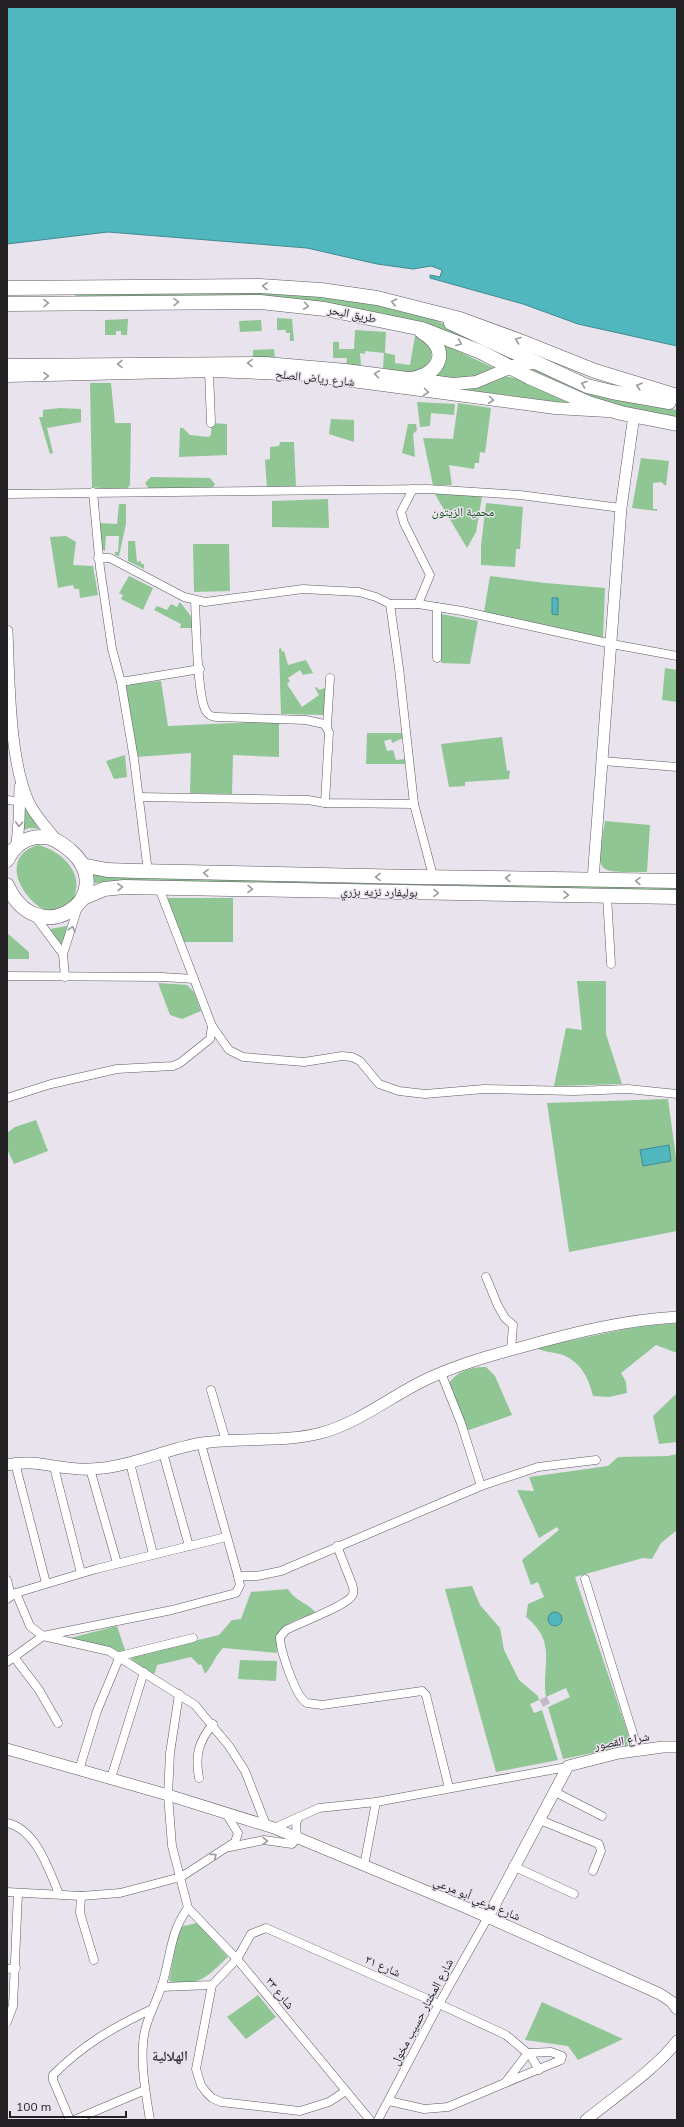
<svg xmlns="http://www.w3.org/2000/svg" width="684" height="2127" viewBox="0 0 684 2127" font-family="Mulish,'Noto Naskh Arabic',sans-serif">
<rect width="100%" height="100%" fill="#e9e3ed"/>
<!-- green -->
<g fill="#8fc694">
<path d="M263 291C328 296 397 301 456 329 475 337 492 348 510 358L375 313 75 296 76 293Z"/>
<polygon points="277,318 292,319 294,341 290,341 290,333 286,333 286,330 277,330"/>
<polygon points="128,319 127,335 121,335 121,331 116,331 116,335 105,335 105,320"/>
<polygon points="261,320 262,331 240,332 239,321"/>
<path d="M355 330 386 332 385 353 395 355V363L410 365 415 336C432 343 434 350 429 368L409 374 383 368 384 353 365 351V354L360 353 361 366 346 365 347 358H333V342H339V349H354Z"/>
<polygon points="441,343 494,368 495,369 473,379 433,379"/>
<polygon points="274,349 275,359 253,358 253,350"/>
<polygon points="529,367 606,398 677,410 677,417 604,403 527,368"/>
<polygon points="505,376 518,379 588,406 451,388"/>
<polygon points="90,383 111,383 115,423 131,423 130,485 127,489 107,489 92,487"/>
<polygon points="417,402 455,404 454,415 431,413 430,426 420,427"/>
<polygon points="458,403 491,408 485,453 480,452 479,463 475,463 474,469 449,465 452,485 433,485 423,438 453,439"/>
<polygon points="60,408 81,409 81,422 47,428 53,453 50,454 39,417 43,417 43,410"/>
<polygon points="331,419 354,420 354,442 329,434"/>
<polygon points="212,423 227,424 227,455 179,457 180,428 183,428 190,435 209,437 211,434"/>
<polygon points="408,424 416,424 417,430 413,434 415,457 402,453"/>
<polygon points="280,442 294,442 296,488 267,489 265,460 270,459 270,447 279,446"/>
<polygon points="641,458 669,461 666,486 661,482 653,483 653,509 657,509 657,511 632,508"/>
<polygon points="151,477 210,478 215,484 213,488 149,489 145,483"/>
<polygon points="433,491 482,497 476,532 467,548"/>
<polygon points="328,499 329,528 272,527 272,501"/>
<polygon points="486,503 523,507 520,549 516,549 515,567 481,565 481,546"/>
<polygon points="119,504 126,504 126,524 119,556 115,555 115,552 118,552 119,536 106,536 105,551 98,547 98,523 117,524"/>
<polygon points="66,536 76,542 73,565 93,566 98,595 80,598 79,589 74,589 73,585 58,588 50,537"/>
<polygon points="128,541 135,541 137,562 141,561 141,564 144,564 144,569 128,561"/>
<polygon points="193,544 229,544 230,591 194,592"/>
<polygon points="129,576 153,588 143,610 121,599 123,595 119,593"/>
<polygon points="490,576 545,583 605,588 603,638 484,612"/>
<polygon points="180,602 193,619 192,628 180,628 181,624 154,610 157,606 167,610 171,604 177,607"/>
<polygon points="441,614 478,621 470,664 441,663"/>
<polygon points="281,648 282,652 284,651 288,665 306,660 313,673 303,675 300,670 288,678 290,681 287,684 302,707 319,695 315,688 317,687 319,690 325,688 324,715 281,714 279,649"/>
<polygon points="665,668 677,670 677,702 662,700"/>
<polygon points="161,681 168,726 279,721 279,757 233,755 232,794 190,793 191,753 136,757 124,685"/>
<polygon points="367,733 402,733 403,738 392,743 391,739 384,741 387,751 393,750 396,760 405,759 405,764 366,764"/>
<polygon points="502,737 507,771 510,770 509,779 465,782 465,786 449,787 441,744"/>
<polygon points="125,755 127,777 114,779 106,761"/>
<polygon points="25,809 39,829 29,828 24,830"/>
<path d="M605 821 650 825 647 872C594 872 596 875 605 821Z"/>
<path d="M38 845C65 852 89 878 69 906L46 911C19 897 0 856 38 845Z"/>
<polygon points="91,872 677,885 677,893 112,882 93,883"/>
<polygon points="165,898 233,898 233,942 182,942"/>
<polygon points="67,926 64,946 60,945 50,929"/>
<polygon points="7,933 29,952 29,959 7,959"/>
<polygon points="577,981 606,981 606,1034 622,1084 554,1086 566,1028 582,1030"/>
<polygon points="158,983 187,985 194,992 201,1011 182,1019 170,1015"/>
<polygon points="668,1099 677,1165 677,1231 569,1252 547,1103"/>
<polygon points="36,1120 48,1151 14,1164 7,1149 7,1133 15,1127"/>
<path d="M677 1323V1353L656 1345 621 1373 626 1382 627 1393 609 1397 593 1396C589 1379 581 1362 563 1355 554 1352 544 1352 535 1348L635 1327Z"/>
<path d="M486 1367 495 1376 512 1415 466 1431 449 1383C456 1372 472 1366 486 1367Z"/>
<polygon points="677,1393 677,1442 659,1444 653,1416"/>
<path d="M677 1454V1530L661 1543 652 1559 643 1558 575 1577 632 1745 563 1759 548 1707 570 1697 566 1688 546 1697C541 1665 558 1643 526 1617L528 1604 544 1597 538 1582 531 1585 522 1560 559 1530 557 1527 539 1538 517 1490 534 1491 529 1477 608 1466 618 1457 668 1456Z"/>
<polygon points="472,1586 480,1605 500,1628 504,1650 519,1680 538,1696 539,1700 530,1704 534,1713 542,1710 558,1760 496,1772 445,1589"/>
<path d="M288 1589C296 1602 307 1602 316 1613 291 1622 275 1623 277 1653L223 1648C215 1656 213 1665 205 1674L201 1664 199 1665 191 1657 157 1665 155 1673 152 1674 131 1659 132 1656 219 1635 232 1620 241 1619 251 1592Z"/>
<polygon points="117,1626 125,1650 121,1652 70,1638"/>
<polygon points="240,1660 277,1661 276,1681 238,1679"/>
<path d="M197 1923 228 1957C207 1976 200 1988 169 1981L179 1927Z"/>
<polygon points="258,1995 276,2017 246,2039 227,2017"/>
<polygon points="542,2002 623,2039 578,2060 568,2046 525,2040"/>
</g>
<!-- water -->
<g fill="#50b7bf" stroke="#428a90">
<polygon points="7,7 677,7 677,346 578,324 523,304 430,278 430,275 440,277 442,270 431,266 413,269 377,264 307,248 108,232 7,244"/>
<polygon points="552,598 558,598 558,615 552,614"/>
<polygon points="669,1145 671,1161 643,1166 640,1150"/>
<circle cx="555" cy="1619" r="7"/>
</g>
<g fill="none" stroke-linecap="round" stroke-linejoin="round">
<!-- street-tunnel -->
<polyline stroke="#c1bcc5" stroke-width="8" stroke-dasharray="8 4" stroke-linecap="butt" points="543,1698 548,1708"/>
<!-- street casing -->
<g stroke="#5f5962" stroke-width="9">
<g id="street">
<polyline points="209,371 211,423"/>
<polyline points="413,489 401,512 404,523 430,575 418,604"/>
<polyline points="93,492 100,568 112,649 121,682 134,759 148,872"/>
<polyline points="7,494 427,489 520,495 621,508"/>
<polyline points="98,558 110,558 184,597 205,602 303,589 359,592 376,597 390,604 418,604 462,611 612,644 677,656"/>
<path d="M195 601C196 621 197 697 206 711 209 716 212 717 217 717L306 720 324 724 329 732 325 803"/>
<polyline points="390,604 399,668 414,804 433,876"/>
<polyline points="437,658 437,607"/>
<polyline points="121,682 200,669"/>
<polyline points="327,726 330,678"/>
<polyline points="603,761 677,767"/>
<polyline points="139,797 308,800 325,803 414,804"/>
<polyline points="7,800 24,802"/>
<polyline points="607,896 611,964"/>
<polyline points="34,915 63,954"/>
<polyline points="7,976 162,977 194,979"/>
<polyline points="65,977 63,954 79,904"/>
<polyline points="212,1026 229,1050 243,1057 304,1062 342,1056 352,1057 360,1061 379,1084 399,1091 425,1094 484,1089 574,1091 628,1089 677,1094"/>
<polyline points="7,1098 51,1084 117,1069 173,1066 180,1063 210,1039 212,1026 159,888"/>
<polyline points="486,1277 498,1306 505,1318 513,1325 511,1350"/>
<polyline points="211,1390 226,1441"/>
<polyline points="163,1453 189,1546"/>
<polyline points="15,1463 46,1583"/>
<polyline points="130,1463 153,1554"/>
<polyline points="54,1467 81,1573"/>
<polyline points="90,1469 117,1563"/>
<polyline points="481,1486 538,1467 596,1460"/>
<path d="M337 1546 352 1584C353 1588 355 1592 352 1596 346 1606 299 1623 286 1630L280 1637C280 1650 296 1698 307 1703L322 1705 422 1691 426 1695 449 1788"/>
<polyline points="238,1576 257,1576 281,1571 481,1486 461,1423 441,1373"/>
<polyline points="585,1579 638,1750"/>
<polyline points="7,1580 11,1595"/>
<polyline points="16,1593 30,1626 43,1636 109,1651 195,1705 229,1746 245,1771 266,1825"/>
<polyline points="7,1599 16,1593 96,1569 226,1537"/>
<polyline points="14,1657 39,1690 58,1723"/>
<polyline points="7,1662 43,1636 172,1610 236,1593 240,1585 238,1576 201,1444"/>
<polyline points="179,1694 170,1753 168,1795 172,1846 188,1908 237,1959 370,2120"/>
<polyline points="79,1770 97,1711 120,1656 193,1638"/>
<polyline points="111,1778 144,1672"/>
<path d="M199 1778C195 1756 198 1742 213 1724"/>
<polyline points="555,1792 602,1816"/>
<polyline points="540,1820 599,1844 601,1851 593,1871"/>
<path d="M7 1823C36 1829 49 1870 59 1894"/>
<polyline points="274,1828 319,1808 376,1802 567,1767"/>
<polyline points="230,1847 264,1840 292,1844 297,1838 296,1823 299,1817"/>
<polyline points="364,1866 376,1802"/>
<polyline points="513,1866 574,1894"/>
<polyline points="7,1892 81,1896 120,1893 181,1877 235,1842 238,1833 227,1815"/>
<polyline points="81,1896 80,1913 94,1960"/>
<polyline points="7,1969 16,1968"/>
<polyline points="212,1985 196,2069 201,2085 206,2092 212,2098 221,2102 300,2111 329,2102 344,2092"/>
<polyline points="161,1987 212,1985 237,1959 251,1934 266,1928 439,2004 506,2035 531,2056 539,2070"/>
<polyline points="7,2022 13,2006 18,1893"/>
<polyline points="389,2101 424,2109 448,2107 505,2083 528,2053 551,2052 562,2056 561,2060 505,2083"/>
<path d="M70 2120 53 2080V2075C84 2044 112 2028 152 2009"/>
<polyline points="74,2120 145,2090"/>
<path d="M150 2120C146 2095 141 2068 143 2044 144 2024 154 2007 161 1988 171 1959 169 1933 188 1908"/>
<polyline points="378,2120 439,2004 488,1917"/>
</g>
</g>
<!-- secondary casing -->
<g stroke="#5f5962" stroke-width="12">
<g id="secondary">
<path d="M7 631C9 678 9 761 29 803 36 817 47 828 56 840"/>
<polyline points="17,845 19,821 20,787"/>
<polyline points="593,880 621,508 634,415"/>
<path d="M7 1465C34 1458 63 1471 90 1469 129 1468 164 1449 202 1443 241 1437 283 1443 321 1433 359 1423 391 1396 427 1379 459 1364 492 1355 526 1346 576 1332 625 1320 677 1317"/>
<polyline points="7,1749 168,1795 274,1828 467,1908 660,1994 672,2002 677,2009"/>
<polyline points="488,1917 568,1766 619,1753 663,1747 677,1747"/>
<path d="M586 2120C613 2098 657 2068 677 2041"/>
</g>
</g>
<!-- primary casing -->
<g stroke="#5f5962" stroke-width="13">
<g id="primary">
<polyline points="7,365 266,363 346,370 453,384 476,382 519,364 536,363"/>
<polyline points="7,376 213,371 307,375 555,408 607,411"/>
</g>
</g>
<!-- highway casing -->
<g stroke="#5f5962" stroke-width="15">
<g id="highway">
<polyline points="7,288 260,286 321,290 377,298 460,319 520,341 595,371 677,396"/>
<polyline points="7,304 260,302 325,309 422,329 481,352 529,377 588,403 621,413 677,424"/>
<polyline points="451,323 587,386 612,392 669,402"/>
<path d="M411 379C441 374 451 349 422 332"/>
<path d="M7 860C14 846 26 836 43 837 54 837 64 845 72 852 120 897 38 954 7 885"/>
<path d="M82 865 107 870 136 871C316 875 497 879 677 881"/>
<polyline points="83,898 104,889 124,887 677,897"/>
</g>
</g>
<!-- street -->
<use href="#street" stroke="#fff" stroke-width="8"/>
<!-- secondary -->
<use href="#secondary" stroke="#fff" stroke-width="11"/>
<!-- primary -->
<use href="#primary" stroke="#fff" stroke-width="12"/>
<!-- highway -->
<use href="#highway" stroke="#fff" stroke-width="14"/>
</g>
<!-- one-way arrows -->
<defs><path id="oneway-chevron" d="M-2-3.5L2.5 0L-2 3.5" fill="none" stroke-width="1.6" stroke-linecap="round" stroke-linejoin="round"/></defs>
<g stroke="#9c9b9c">
<use href="#oneway-chevron" transform="translate(265 286) rotate(-178)"/>
<use href="#oneway-chevron" transform="translate(176 302) rotate(-1)"/>
<use href="#oneway-chevron" transform="translate(394 302) rotate(-167)"/>
<use href="#oneway-chevron" transform="translate(46 303) rotate(-1)"/>
<use href="#oneway-chevron" transform="translate(306 306) rotate(7)"/>
<use href="#oneway-chevron" transform="translate(518 340) rotate(-159)"/>
<use href="#oneway-chevron" transform="translate(459 343) rotate(22)"/>
<use href="#oneway-chevron" transform="translate(250 363) rotate(-179)"/>
<use href="#oneway-chevron" transform="translate(120 364) rotate(179)"/>
<use href="#oneway-chevron" transform="translate(377 374) rotate(-172)"/>
<use href="#oneway-chevron" transform="translate(46 376) rotate(-1)"/>
<use href="#oneway-chevron" transform="translate(584 384) rotate(-160)"/>
<use href="#oneway-chevron" transform="translate(639 386) rotate(-162)"/>
<use href="#oneway-chevron" transform="translate(426 392) rotate(8)"/>
<use href="#oneway-chevron" transform="translate(491 400) rotate(7)"/>
<use href="#oneway-chevron" transform="translate(19 824) rotate(94)"/>
<use href="#oneway-chevron" transform="translate(206 873) rotate(-178)"/>
<use href="#oneway-chevron" transform="translate(378 877) rotate(179)"/>
<use href="#oneway-chevron" transform="translate(508 878) rotate(-178)"/>
<use href="#oneway-chevron" transform="translate(638 881) rotate(-179)"/>
<use href="#oneway-chevron" transform="translate(120 887) rotate(-3)"/>
<use href="#oneway-chevron" transform="translate(250 889) rotate(1)"/>
<use href="#oneway-chevron" transform="translate(436 893) rotate(1)"/>
<use href="#oneway-chevron" transform="translate(566 895) rotate(1)"/>
<use href="#oneway-chevron" transform="translate(72 929) rotate(-73)"/>
<use href="#oneway-chevron" transform="translate(265 1841) rotate(1)"/>
<use href="#oneway-chevron" transform="translate(214 1856) rotate(-37)"/>
</g>
<g text-anchor="middle" stroke-width="3" stroke-linejoin="round" paint-order="stroke">
<!-- street labels -->
<g font-size="12" fill="#232124" stroke="#e9e3ed">
<text transform="translate(352 314) rotate(11)" y="4">طريق البحر</text>
<text transform="translate(315 378) rotate(6)" y="4">شارع رياض الصلح</text>
<text transform="translate(379 892) rotate(1)" y="4">بوليفارد نزيه بزري</text>
<text transform="translate(622 1741) rotate(-10)" y="4">شراع القصور</text>
<text transform="translate(477 1899) rotate(23)" y="4">شارع مرعي أبو مرعي</text>
<text transform="translate(383 1966) rotate(24)" y="4">شارع ٣١</text>
<text transform="translate(280 1993) rotate(51)" y="4">شارع ٣٣</text>
<text transform="translate(422 2012) rotate(-62)" y="4">شارع المختار حسيب مخول</text>
</g>
<!-- park labels -->
<g font-size="12" fill="#0f4e1d" stroke="#e9e3ed">
<text x="463" y="516">محمية الزيتون</text>
</g>
<!-- quarter labels -->
<g font-size="14" font-weight="bold" fill="#3e3941" stroke="#e9e3ed">
<text x="170" y="2061">الهلالية</text>
</g>
</g>
<!-- border -->
<rect width="684" height="2127" fill="none" stroke="#232124" stroke-width="16"/>
<!-- scale -->
<path d="M10 2111v6h116v-6" fill="none" stroke="#232124" stroke-width="2"/>
<text x="16" y="2111" font-size="12" fill="#232124" stroke="#e9e3ed" stroke-width="3" paint-order="stroke">100 m</text>
</svg>
